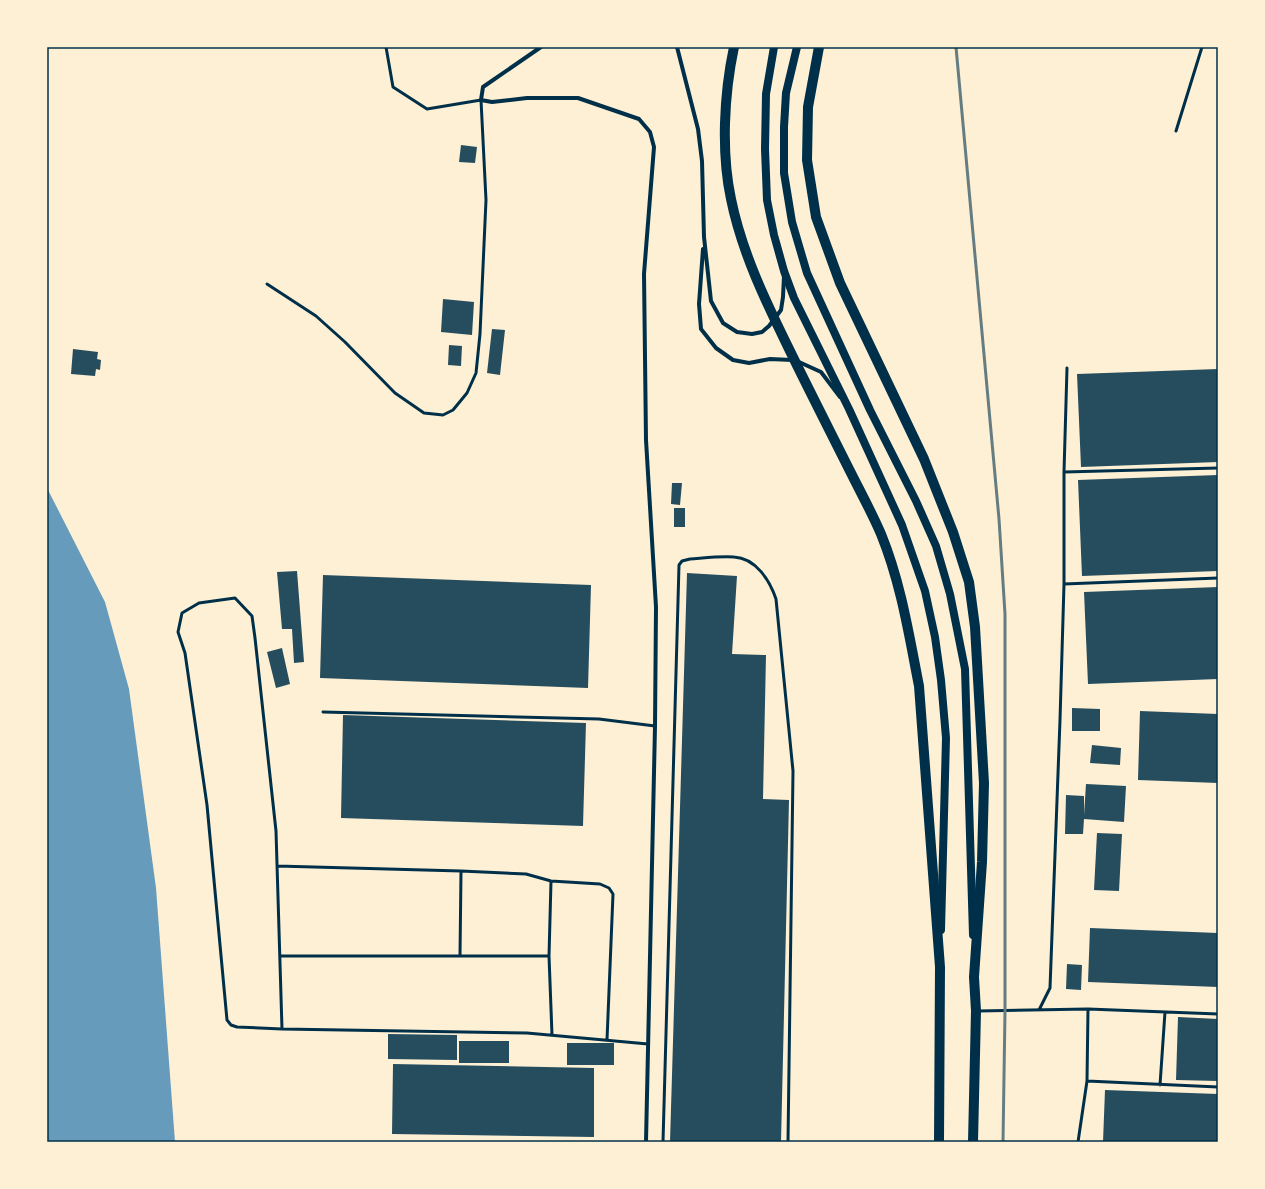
<svg xmlns="http://www.w3.org/2000/svg" width="1265" height="1189" font-family="Lato,sans-serif">
<rect width="100%" height="100%" fill="#fdf0d5"/>
<path fill="#669bbc" d="M47,488L105,602L129,689L156,888L175,1142H47Z"/>
<path fill="#264d5e" d="M461,145L477,147L475,163L459,162Z
M443,299L474,302L472,335L441,332Z
M492,329L505,330L500,375L487,373Z
M449,345L462,346L461,366L448,365Z
M73,349L98,352L97,359L101,360L100,370L96,369L95,376L71,374Z
M1218,369V462L1081,467L1077,374Z
M1218,475V571L1082,576L1078,480Z
M672,483H682L680,505L671,504Z
M674,508H685V527H674Z
M297,571L304,662L294,663L292,629H282L277,572Z
M687,573L737,576L732,654L766,655L763,799L789,800L781,1142H670Z
M323,575L591,585L588,688L320,678Z
M1218,587V679L1088,684L1084,592Z
M282,648L290,684L276,688L267,652Z
M1072,708L1100,709V731H1072Z
M1140,711L1218,714V783L1138,780Z
M343,715L586,723L583,826L341,818Z
M1092,745L1121,748L1120,765L1090,763Z
M1086,784L1126,786L1124,822L1084,819L1083,834H1065L1066,795L1084,796V815Z
M1097,833L1122,834L1119,891L1094,890Z
M1090,928L1218,933V987L1088,982Z
M1067,964L1082,965L1081,990L1066,989Z
M1178,1017L1218,1019V1081L1176,1080Z
M388,1034L457,1035V1060L388,1059Z
M459,1041H509V1063H459Z
M567,1043H614V1065H567Z
M393,1064L594,1068V1137L392,1134Z
M1105,1090L1218,1094V1142H1103Z"/>
<g fill="none" stroke-linecap="round" stroke-linejoin="round">
<path stroke="#003049" stroke-width="3" d="M1176,131L1202,47
M267,284L316,316L345,342L395,393L424,413L443,415L453,410L467,393L476,373L480,334L486,200L481,100L427,109L393,87L386,47
M1064,472L1218,468
M1064,584L1218,578
M323,712L599,719L655,726
M277,866L461,871L460,956
M461,871L526,874L551,881L600,884L609,888L613,894L607,1040
M280,956H549L552,1035
M549,956L551,881
M1039,1010L1050,988L1060,720L1064,584V472L1067,368
M978,1011L1088,1009L1218,1014
M282,1029L237,1027L231,1025L227,1020L207,805L185,653L178,632L182,613L199,603L235,598L252,616L255,638L276,831L282,1029L527,1033L648,1044
M1087,1081L1218,1087
M1160,1085L1165,1012
M663,1142L679,565L682,561L690,559C704,558 720,556 734,557C756,558 770,581 776,599L793,771L788,1142
M1078,1142L1087,1081L1088,1009"/>
<path stroke="#003049" stroke-width="4" d="M541,47L483,87L481,100L492,102L527,98H578L639,119L650,132L654,147L644,274L646,440L656,607L655,726L646,1142
M677,47L698,129L702,161L704,237L711,301L723,323L737,332L752,334L762,332L769,326L781,310L783,297L784,276
M703,249L699,304L701,329L716,348L733,360L749,363L770,359L792,360
M799,362L821,372L840,397"/>
<path stroke="#003049" stroke-width="8" d="M774,47L766,94L765,149L767,200L774,235L784,271L794,298L849,409L902,525L925,591L935,637L941,680L946,738L941,930
M797,47L786,93L784,127V173L792,222L807,273L870,410L916,501L936,546L950,594L965,669L973,935"/>
<path stroke="#003049" stroke-width="10" d="M734,47C724,94 721,152 731,199C742,253 766,302 790,351C810,392 831,433 851,473C861,493 872,513 881,534C901,583 909,635 919,686L940,967L939,1142
M819,47L808,107L807,160L816,217L840,283L924,459L953,532L969,582L975,627L984,783L982,862L974,977L976,1011L973,1142"/>
<path stroke="#657d81" stroke-width="3" d="M956,47L999,519L1005,614V1011L1003,1142"/>
</g>
<rect width="1265" height="1189" fill="none" stroke="#fdf0d5" stroke-width="96"/>
<rect x="48" y="48" width="1169" height="1093" fill="none" stroke="#003049" stroke-width="1.5"/>
</svg>
